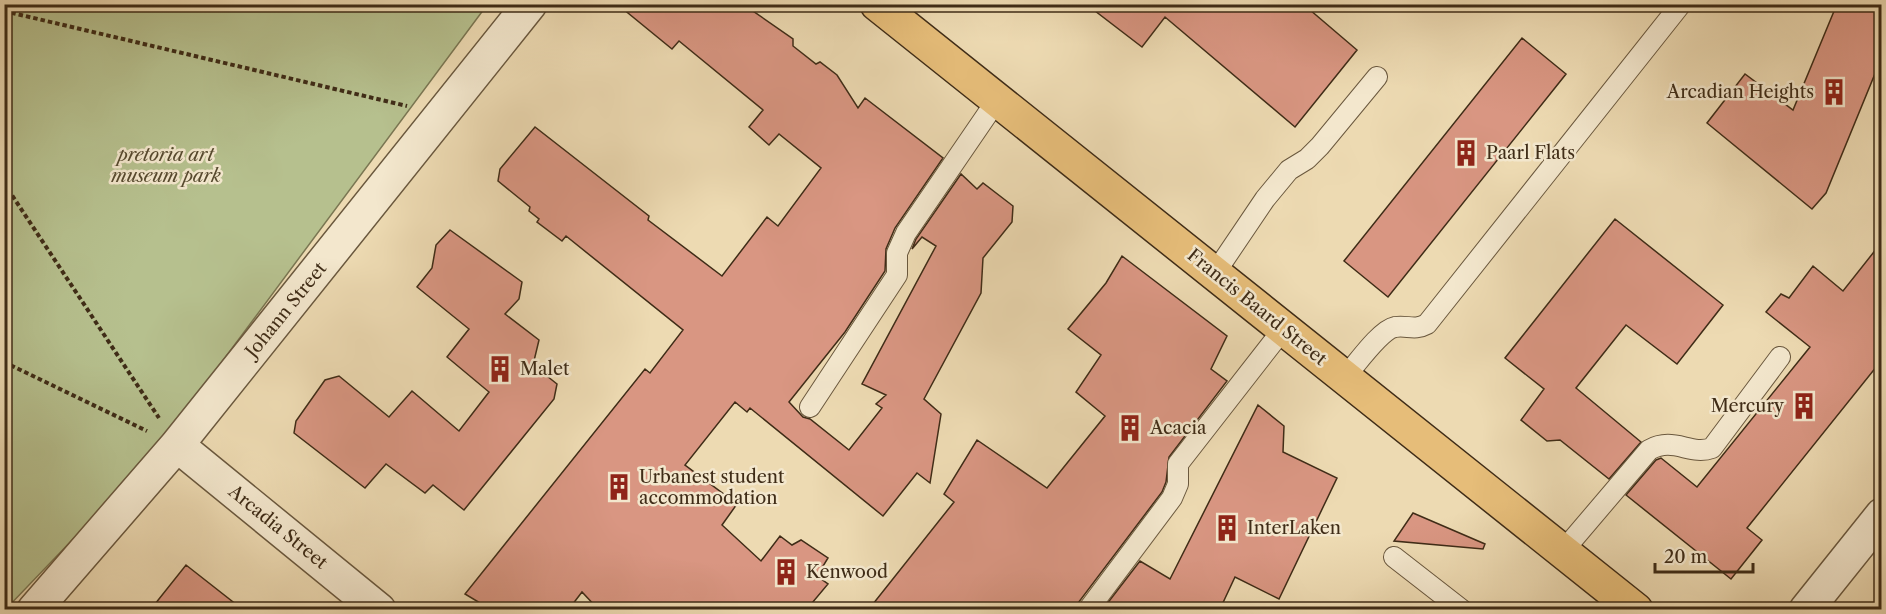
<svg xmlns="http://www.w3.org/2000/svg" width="1886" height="614" font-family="'Libre Caslon Text',serif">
<rect width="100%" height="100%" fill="#eddab2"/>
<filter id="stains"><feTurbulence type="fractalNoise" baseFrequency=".00333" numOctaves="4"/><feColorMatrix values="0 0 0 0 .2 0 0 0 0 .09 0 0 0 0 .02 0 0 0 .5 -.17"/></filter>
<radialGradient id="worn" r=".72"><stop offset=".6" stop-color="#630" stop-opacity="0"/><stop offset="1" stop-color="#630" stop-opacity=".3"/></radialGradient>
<path fill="#b6c08e" stroke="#7a7652" stroke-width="1.5" d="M4,5H487L149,460L5,610Z"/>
<path fill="#d99682" stroke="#3f2c17" stroke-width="1.5" d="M617,4H753V11L793,39V46L816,64L820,62L837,75L858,108L865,98L943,158L895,228L886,249L885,271L845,332L789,402L803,417L810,419L849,450L882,408L876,404L886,395L862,384L936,246L922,237L912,249L916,239L961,174L977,189L983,183L1013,206L1012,222L983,258L981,293L924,399L941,414L930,483L917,473L883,516L750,408L747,412L735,402L685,465L737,504L722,525L761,561L780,536L792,545L801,540L828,558L817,576L828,584L807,609H598L582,592L569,609H490L465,594L645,369L650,373L683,330L566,236L562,241L537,222L539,219L529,211L530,207L498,181L500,169L535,127L649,216L648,220L722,276L767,217L778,226L821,168L779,134L769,145L749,127L763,110L679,41L672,49Z
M1086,4H1303L1357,50L1295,127L1165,17L1142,47Z
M1837,4H1881V59L1826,193L1812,209L1707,123L1745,74L1793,110Z
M1522,38L1566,74L1388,297L1344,261Z
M1615,219L1723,305L1677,364L1626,325L1576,388L1641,442L1609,479L1560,440L1547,441L1521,420L1544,389L1505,358Z
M450,230L522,282L519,299L505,314L539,340L533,365L557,384L554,399L464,510L433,485L425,493L386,464L365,488L294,433L296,421L325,380L339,376L389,417L412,391L459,431L489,392L447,357L469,329L417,287L432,268L436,245Z
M1881,243V361L1747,528L1762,540L1731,579L1626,495L1656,460L1661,458L1697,487L1810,347L1766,312L1781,294L1789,298L1813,266L1843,291Z
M1122,256L1227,336L1211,369L1227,381L1169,457L1166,482L1162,492L1078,603L1076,609H869L954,502L944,494L977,440L1047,488L1105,416L1076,392L1101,355L1068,329L1106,283Z
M1258,405L1284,426L1283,452L1337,478L1279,599L1235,577L1220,609H1103L1140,561L1170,579Z
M1413,513L1485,544L1483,549L1394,541Z
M186,565L242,609H151Z"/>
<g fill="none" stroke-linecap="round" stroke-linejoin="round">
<defs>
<path id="service" d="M1215,273L1265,199L1289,170L1307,159L1320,146L1377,77
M1345,377C1356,365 1380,330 1395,327C1408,325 1414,331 1427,324L1681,4
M810,407L897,275V253L906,233L997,100
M1563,551L1649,450C1674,436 1690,456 1712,448L1780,357
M1394,557L1462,610
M1088,610L1172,498L1178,484V464L1284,328"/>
<path id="minor" d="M177,445L379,610
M34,610L177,445L530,4
M1806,610L1882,515"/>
<path id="primary" d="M877,4L1636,610"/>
</defs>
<use href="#service" stroke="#6a583e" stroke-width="22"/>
<use href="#minor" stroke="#6a583e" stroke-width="36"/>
<use href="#primary" stroke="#3f2c17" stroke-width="36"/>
<path stroke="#3f2c17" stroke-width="4" stroke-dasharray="4.5 3" stroke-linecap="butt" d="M4,11L407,106
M4,183L159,418
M4,362L147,431"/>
<use href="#service" stroke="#f3e7cd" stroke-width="20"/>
<use href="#minor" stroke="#f3e7cd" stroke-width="33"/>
<use href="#primary" stroke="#e6bd79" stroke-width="33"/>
</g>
<defs>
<symbol id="building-bare" viewBox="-9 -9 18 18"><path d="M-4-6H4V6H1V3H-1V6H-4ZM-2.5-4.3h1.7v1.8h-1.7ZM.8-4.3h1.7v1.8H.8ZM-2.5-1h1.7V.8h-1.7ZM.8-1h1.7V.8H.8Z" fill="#8f2418" stroke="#f3e7cd" stroke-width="2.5" paint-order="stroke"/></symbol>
</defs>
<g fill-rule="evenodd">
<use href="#building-bare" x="1815" y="73" width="38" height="38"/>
<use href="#building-bare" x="1447" y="134" width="38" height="38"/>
<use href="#building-bare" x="481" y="350" width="38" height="38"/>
<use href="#building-bare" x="1785" y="387" width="38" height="38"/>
<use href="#building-bare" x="1111" y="409" width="38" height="38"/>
<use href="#building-bare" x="600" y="468" width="38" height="38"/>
<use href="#building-bare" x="1208" y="509" width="38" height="38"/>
<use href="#building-bare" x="767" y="553" width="38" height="38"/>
</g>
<g text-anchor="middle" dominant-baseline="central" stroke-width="5" stroke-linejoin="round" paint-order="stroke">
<g font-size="18" fill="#3f2c17" stroke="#f3e7cd" text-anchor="start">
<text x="1814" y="92" text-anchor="end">Arcadian Heights</text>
<text x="1486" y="153">Paarl Flats</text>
<text x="520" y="369">Malet</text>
<text x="1784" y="406" text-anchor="end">Mercury</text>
<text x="1150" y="428">Acacia</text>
<text x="639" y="477">Urbanest student<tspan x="639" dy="21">accommodation</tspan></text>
<text x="1247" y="528">InterLaken</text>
<text x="806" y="572">Kenwood</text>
</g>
<g font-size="18" font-style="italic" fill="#574a2f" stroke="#f3e7cd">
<text x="166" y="155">pretoria art<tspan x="166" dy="21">museum park</tspan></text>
</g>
<g font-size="18" fill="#3f2c17" stroke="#f3e7cd">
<text transform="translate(1257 307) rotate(39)">Francis Baard Street</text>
<text transform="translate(286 310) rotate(-51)">Johann Street</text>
<text transform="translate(278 527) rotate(39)">Arcadia Street</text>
</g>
</g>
<rect width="1886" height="614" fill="none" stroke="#eddab2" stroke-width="24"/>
<rect x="6" y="6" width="1874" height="602" fill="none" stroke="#3f2c17" stroke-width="3"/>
<rect x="12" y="12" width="1862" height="590" fill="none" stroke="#3f2c17" stroke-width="1.5"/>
<path d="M1655 563v9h98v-9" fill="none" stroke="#3f2c17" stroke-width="3"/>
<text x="1664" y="563" font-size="18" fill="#3f2c17" stroke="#f3e7cd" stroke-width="4.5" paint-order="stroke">20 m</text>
<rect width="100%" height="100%" filter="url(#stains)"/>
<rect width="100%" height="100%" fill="url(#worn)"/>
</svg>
